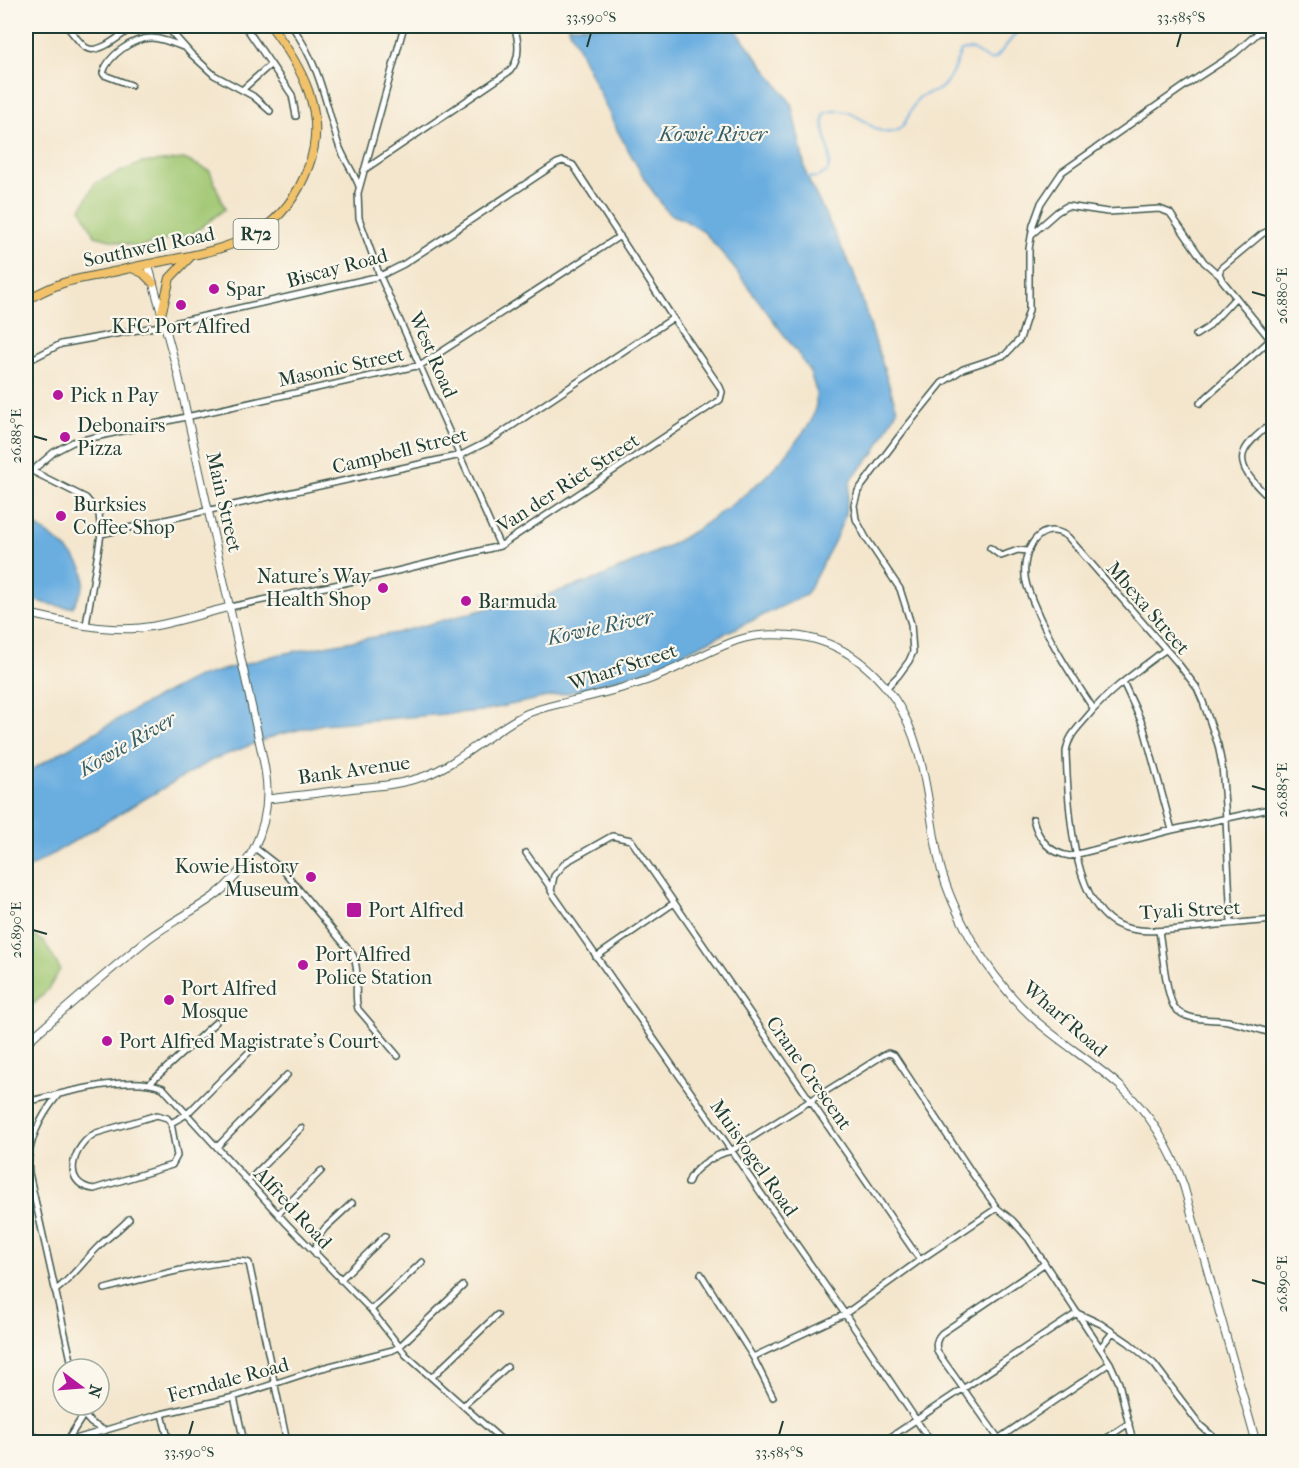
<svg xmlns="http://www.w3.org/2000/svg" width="1299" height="1468" font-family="'IM FELL French Canon',serif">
<rect width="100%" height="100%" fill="#fbf7ec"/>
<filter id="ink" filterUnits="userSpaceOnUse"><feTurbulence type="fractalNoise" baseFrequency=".0167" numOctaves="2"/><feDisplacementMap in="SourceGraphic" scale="12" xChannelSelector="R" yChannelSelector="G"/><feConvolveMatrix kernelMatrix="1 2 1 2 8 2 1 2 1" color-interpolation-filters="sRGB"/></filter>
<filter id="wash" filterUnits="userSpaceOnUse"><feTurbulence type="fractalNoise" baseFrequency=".008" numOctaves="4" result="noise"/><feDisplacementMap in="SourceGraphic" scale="24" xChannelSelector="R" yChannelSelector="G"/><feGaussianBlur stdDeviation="1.35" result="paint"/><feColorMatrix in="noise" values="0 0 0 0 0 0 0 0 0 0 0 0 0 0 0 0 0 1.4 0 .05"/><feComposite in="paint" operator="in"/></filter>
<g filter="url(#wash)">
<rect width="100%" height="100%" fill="#f4e6cd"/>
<path fill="#a1c873" stroke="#608254" stroke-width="1.5" d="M184,159L210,171L225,209L192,234L138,247L95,236L81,209L95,183L141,163Z
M34,936L45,943L60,969C51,987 42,999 26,1009V937Z"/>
<path fill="#6aaee0" stroke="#44768a" stroke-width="1.5" d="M568,26H733L791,103L807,177L853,271L897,410L875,452L851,479L844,518L834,542L806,595L645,671L576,691L482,711L323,724L277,735L212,760L134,805L26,870V773L137,708L195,678L276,655L396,633L497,606L546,595L597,579L667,547L696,530L737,501L765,477L785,456L811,422L816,405V391L810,372L797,352L728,260L704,232L686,221L668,213L647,183L617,130Z
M26,520C42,530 82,555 84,575C86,585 78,598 73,607C58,608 41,601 26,599Z"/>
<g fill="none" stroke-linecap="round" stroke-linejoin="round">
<path stroke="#6aaee0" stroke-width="2" d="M805,178L818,177L828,171C834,147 820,134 824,114C856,100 871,137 892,132C909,129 909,105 920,97C927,93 935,93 941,88C951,79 956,63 961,51L971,49L990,60L996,58L1013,37L1024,26"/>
</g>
</g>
<g filter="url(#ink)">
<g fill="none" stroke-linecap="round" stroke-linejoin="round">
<defs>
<path id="minor" d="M66,26C72,32 78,41 85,47C98,57 123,33 134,26
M166,26L191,54L214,75L253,96L270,111
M292,26C320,67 324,97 338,143C343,158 353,171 359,186
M404,26L358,193L359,218L380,276L500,546
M247,29L292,95L296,116
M1258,32L1265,33L1274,30
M131,85L104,75L103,73C108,56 132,38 151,38C161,38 173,43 183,47
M242,90L271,64
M364,170L510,71C521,58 519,41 514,26
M1274,228L1262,234L1221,268L1219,273L1222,280L1274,344
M1032,234L1057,212L1067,206L1108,212L1160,209L1170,213L1204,262L1220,276
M1196,335L1207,328L1236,297
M26,362L61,344L165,325L380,276L404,264L557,163L563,161L573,165L673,318L720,387L722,392L720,400L500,546L368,578L230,607
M1200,403L1270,340
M1274,421C1264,430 1249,440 1244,452C1236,470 1263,491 1274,503
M26,468L86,498L99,514L101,534L86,625
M32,471L54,452L73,442L421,365L620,236
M101,534L461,455L491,440L673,318
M990,548L1001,556L1018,550L1027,551
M1165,650C1137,671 1109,690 1087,717C1078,728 1068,736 1066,752C1068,798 1070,915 1127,928C1151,934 1176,929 1200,927C1225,924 1249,922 1274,920
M1123,682L1143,725L1172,830
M886,688L898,676L909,661L913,652L911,624L900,589L866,538L856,519L854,505L858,491L904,430L942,383L963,369L1005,355L1020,339L1029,310V249L1033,225L1041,203L1062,172L1186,85L1234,54L1266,26
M1093,708C1067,669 1042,630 1027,586C1018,560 1036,515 1068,537L1177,662L1197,688L1203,702L1218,745L1222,765L1226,819L1231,923
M1033,819C1038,839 1049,853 1070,856L1172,830L1274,808
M255,848L283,870L353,955C361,972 353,991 358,1009L398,1056
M526,853L550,887
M1159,931C1162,947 1166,998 1175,1008C1188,1023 1212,1018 1228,1021C1244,1025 1259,1029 1274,1034
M596,957L674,903
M150,1083L216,1022
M58,1095C40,1117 26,1145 29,1173L73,1369
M26,1102C61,1094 130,1073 163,1088L287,1224L371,1310L406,1355L504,1442
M157,1115L167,1118L171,1123L177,1156L172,1165L94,1189C59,1184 74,1144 96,1133Z
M171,1123L187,1114L255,1046
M217,1147L287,1075
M248,1181L301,1128
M688,1183C692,1168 716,1154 731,1151C781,1118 832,1088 882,1056L888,1053L894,1055L972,1173L997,1208L1012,1220L1028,1238L1110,1363L1119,1383L1133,1442
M278,1214L321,1171
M316,1255L317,1239L325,1228L352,1203
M920,1260L631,840L612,836L566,862L554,876L551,891L845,1314L931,1442
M701,1274L753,1357L773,1397
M340,1280L385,1236
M105,1289C127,1283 234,1254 249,1263L287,1442
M55,1291C72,1278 83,1262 98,1247C108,1237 119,1230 129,1219
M371,1310L422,1262
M1077,1313L1101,1324L1129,1343L1154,1364L1200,1425L1219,1442
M1100,1348L1113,1332
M753,1357L845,1314L920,1260L997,1208
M432,1377L497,1315
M234,1397L244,1442
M464,1405L507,1367
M82,1413L91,1423L105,1431
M162,1414L169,1442
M26,1430L42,1442
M26,1437V1442
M998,1439L1110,1363
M67,1441L81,1419L80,1405
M65,1442L157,1415L234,1397L322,1368L393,1350L399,1347L463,1286
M883,1442L1077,1313
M1001,1442L938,1353C935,1346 936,1339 942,1333L1044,1264
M1101,1442L1129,1423"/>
<path id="tertiary" d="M26,613C62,621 102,632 140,628C170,625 200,614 230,607
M267,799C297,796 326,792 356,788C379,786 403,784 425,776C457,764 491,732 522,716C537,708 555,705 571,701C596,695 621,689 645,681C678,670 706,651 738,640C752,635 768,634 783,635C831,636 867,660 894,698C928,747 927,813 941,869C948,894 959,917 971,939C988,969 1009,996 1034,1019C1061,1043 1093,1062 1120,1086C1150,1113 1171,1148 1184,1187L1256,1442
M26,1043C66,1008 106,973 148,939C169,923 192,912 213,897C247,872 268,832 267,790C267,776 264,763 261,749L178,374L148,264"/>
<path id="primary" d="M132,268L143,273L153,283
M26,300C38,294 50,287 63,283C76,279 90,277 104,274C127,269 151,263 175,259C240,246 285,232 309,165C328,113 301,66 271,26
M162,311L170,278L191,256"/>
</defs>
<use href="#minor" stroke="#3f564b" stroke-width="8"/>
<use href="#tertiary" stroke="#3f564b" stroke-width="9"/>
<use href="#primary" stroke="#3f564b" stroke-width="10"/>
<use href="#minor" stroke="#fff" stroke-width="5"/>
<use href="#tertiary" stroke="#fff" stroke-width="7"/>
<use href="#primary" stroke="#f2c26a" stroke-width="8"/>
</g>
</g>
<path fill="none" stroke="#1f3d34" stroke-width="2" d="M587,47L591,33M1177,47L1181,33M1252,292L1266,296M33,436L47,440M1252,786L1266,790M33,930L47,934M1252,1280L1266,1284M189,1435L193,1421M779,1435L783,1421"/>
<g fill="#b5179e" stroke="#fbf7ec" stroke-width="2">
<circle cx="214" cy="289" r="6"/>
<circle cx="181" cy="305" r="6"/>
<circle cx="58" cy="395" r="6"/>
<circle cx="65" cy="437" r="6"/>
<circle cx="61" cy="516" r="6"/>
<circle cx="383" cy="588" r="6"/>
<circle cx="466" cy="601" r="6"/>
<circle cx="311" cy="877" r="6"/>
<rect x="346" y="902" width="16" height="16" rx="3"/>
<circle cx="303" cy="965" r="6"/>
<circle cx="169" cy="1000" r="6"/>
<circle cx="107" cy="1041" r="6"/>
</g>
<g text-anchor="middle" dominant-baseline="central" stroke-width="4.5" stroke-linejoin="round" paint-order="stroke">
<rect fill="#fbf7ec" stroke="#61756b" stroke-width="1.5" x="233.5" y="219" width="45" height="30" rx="4.5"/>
<g font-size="18" font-weight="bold" fill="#1f3d34">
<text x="256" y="234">R72</text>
</g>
<g font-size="20" fill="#1f3d34" stroke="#fbf7ec">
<text transform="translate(149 247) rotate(-12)">Southwell Road</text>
<text transform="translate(337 268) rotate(-15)">Biscay Road</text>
<text transform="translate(433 355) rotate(66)">West Road</text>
<text transform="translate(341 367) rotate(-12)">Masonic Street</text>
<text transform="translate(400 451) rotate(-14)">Campbell Street</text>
<text transform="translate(568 483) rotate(-33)">Van der Riet Street</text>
<text transform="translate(224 502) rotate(77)">Main Street</text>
<text transform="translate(1148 608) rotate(49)">Mbexa Street</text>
<text transform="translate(623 667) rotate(-18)">Wharf Street</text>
<text transform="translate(354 770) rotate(-8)">Bank Avenue</text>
<text transform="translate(1190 910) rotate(-3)">Tyali Street</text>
<text transform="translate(1065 1019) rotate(41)">Wharf Road</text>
<text transform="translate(809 1073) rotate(55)">Crane Crescent</text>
<text transform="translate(754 1158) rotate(55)">Muisvogel Road</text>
<text transform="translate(293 1208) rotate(47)">Alfred Road</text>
<text transform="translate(228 1380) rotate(-15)">Ferndale Road</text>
</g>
<g font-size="20" fill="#1f3d34" stroke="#fbf7ec" text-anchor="start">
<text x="226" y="289">Spar</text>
<text x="181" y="326" text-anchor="middle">KFC Port Alfred</text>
<text x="70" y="395">Pick n Pay</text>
<text x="77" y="425">Debonairs<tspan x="77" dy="23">Pizza</tspan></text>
<text x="73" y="504">Burksies<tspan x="73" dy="23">Coffee Shop</tspan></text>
<text x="371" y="576" text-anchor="end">Nature's Way<tspan x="371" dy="23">Health Shop</tspan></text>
<text x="478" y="601">Barmuda</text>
<text x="299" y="866" text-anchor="end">Kowie History<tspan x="299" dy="23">Museum</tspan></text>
<text x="368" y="910">Port Alfred</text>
<text x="315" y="954">Port Alfred<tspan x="315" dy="23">Police Station</tspan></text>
<text x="181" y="988">Port Alfred<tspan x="181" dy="23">Mosque</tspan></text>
<text x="119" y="1041">Port Alfred Magistrate's Court</text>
</g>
<g font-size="21" font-style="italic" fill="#365f68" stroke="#fbf7ec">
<text x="713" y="134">Kowie River</text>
<text transform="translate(600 627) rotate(-12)">Kowie River</text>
<text transform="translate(127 744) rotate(-30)">Kowie River</text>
</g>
</g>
<rect width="1299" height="1468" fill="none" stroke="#fbf7ec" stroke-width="66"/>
<g transform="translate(81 1387) rotate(106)"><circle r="28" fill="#fbf7ec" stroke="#a3ada2" stroke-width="1.5"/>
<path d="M0-4.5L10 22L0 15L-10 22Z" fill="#b5179e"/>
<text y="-9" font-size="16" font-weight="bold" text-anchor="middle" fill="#1f3d34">N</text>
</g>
<rect x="33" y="33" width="1233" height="1402" fill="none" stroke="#1f3d34" stroke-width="2"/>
<g font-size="15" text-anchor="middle" fill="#1f3d34">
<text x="591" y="22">33.590°S</text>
<text x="1181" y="22">33.585°S</text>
<text transform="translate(1282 296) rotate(-90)" y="5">26.880°E</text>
<text transform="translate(16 436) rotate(-90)" y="5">26.885°E</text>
<text transform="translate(1282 790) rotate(-90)" y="5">26.885°E</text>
<text transform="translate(16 930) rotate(-90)" y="5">26.890°E</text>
<text transform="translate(1282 1284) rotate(-90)" y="5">26.890°E</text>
<text x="189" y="1457">33.590°S</text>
<text x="779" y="1457">33.585°S</text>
</g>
</svg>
